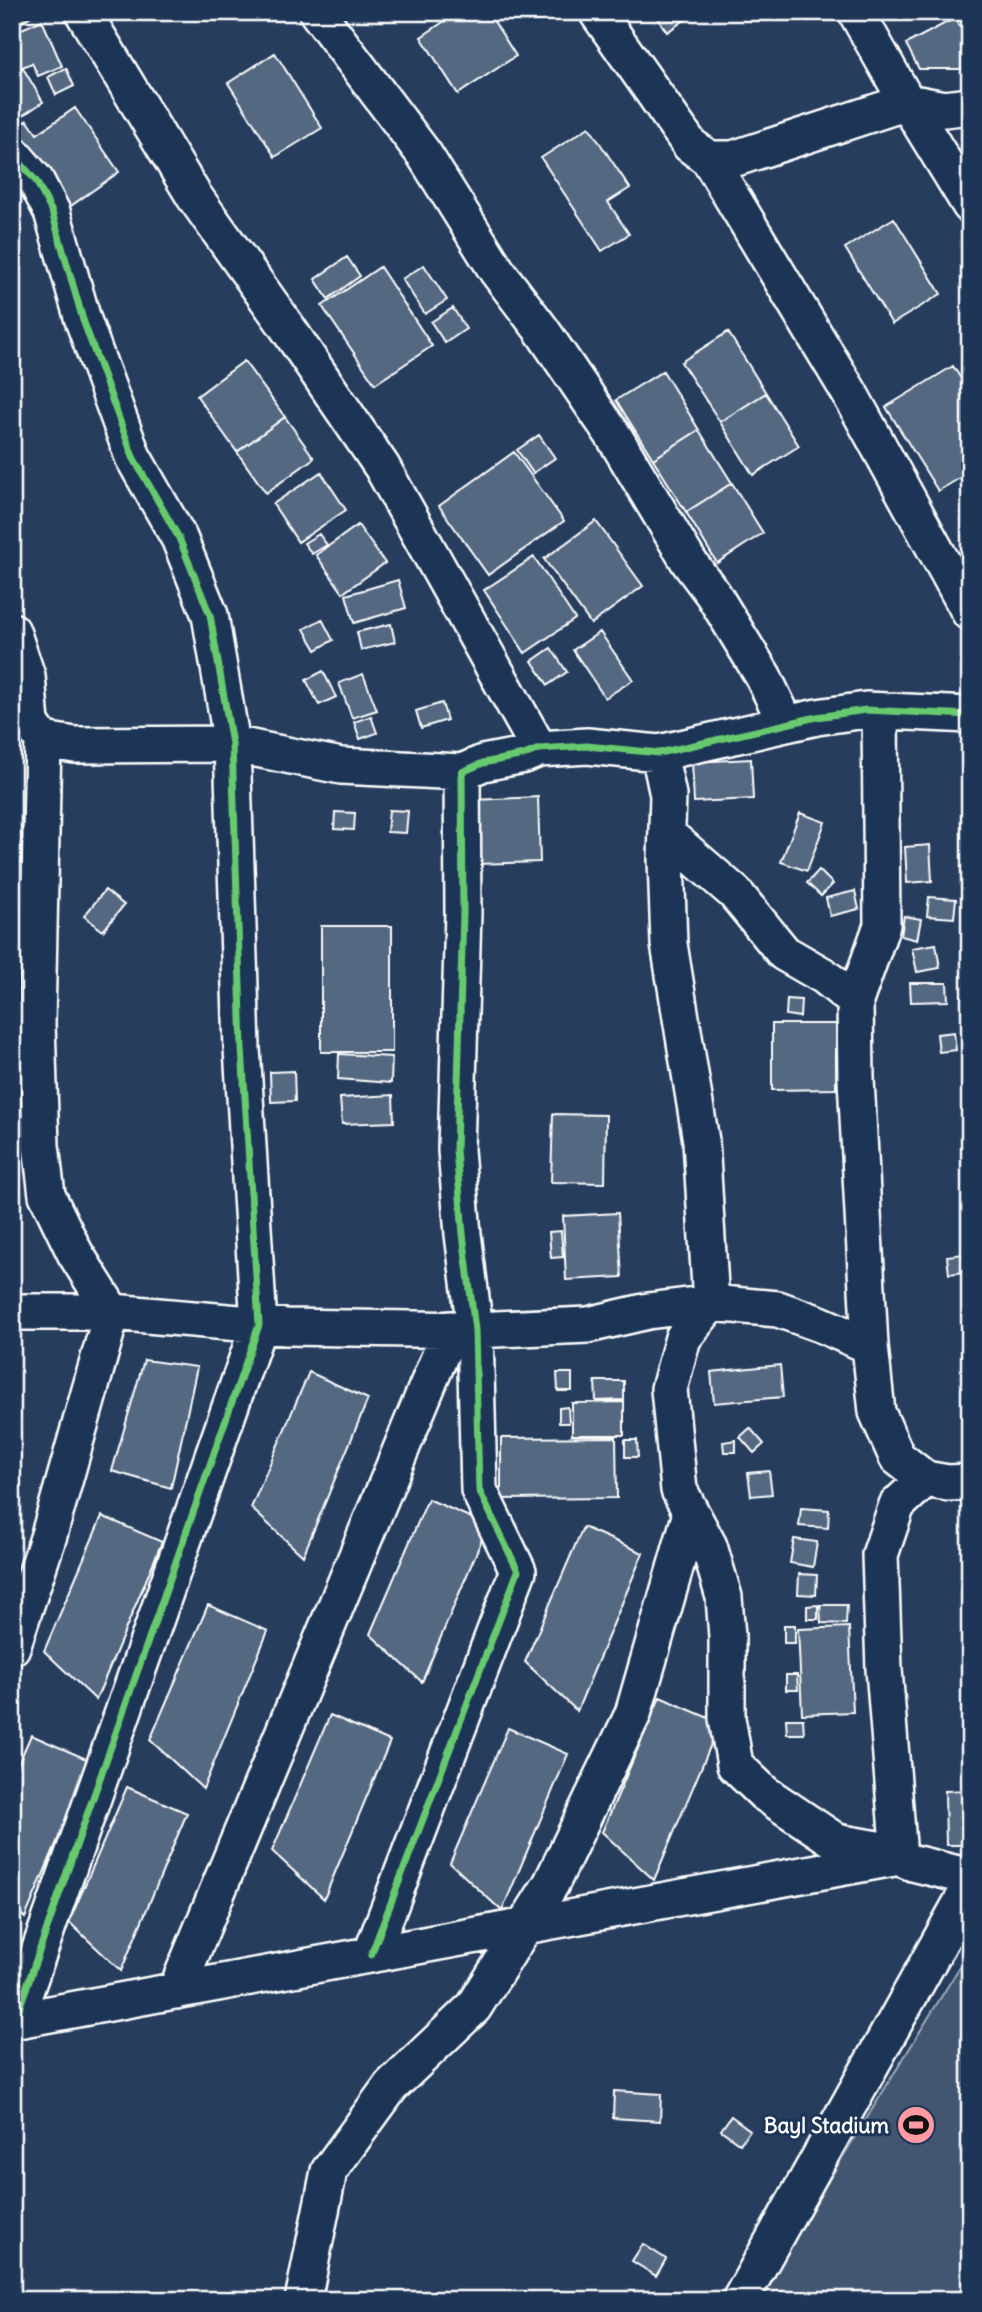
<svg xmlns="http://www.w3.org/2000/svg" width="982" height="2312" font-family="Delius,sans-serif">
<rect width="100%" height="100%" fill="#263d5e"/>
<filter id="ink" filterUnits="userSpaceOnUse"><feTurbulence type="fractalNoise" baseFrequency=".0143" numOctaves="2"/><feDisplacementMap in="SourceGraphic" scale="14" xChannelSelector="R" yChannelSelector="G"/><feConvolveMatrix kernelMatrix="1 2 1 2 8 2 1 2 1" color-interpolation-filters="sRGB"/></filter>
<g filter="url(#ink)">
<path fill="#425672" stroke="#a0aab8" stroke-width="2" d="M970,1950V2300H755Z"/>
<path fill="#556781" stroke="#fff" stroke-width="2" d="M12,12H35V13L19,24Z
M458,12H488L516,56L458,94L421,37Z
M653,12H696L667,32Z
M955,18L970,44V69H919L906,44Z
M42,20L62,66L38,76L32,63L20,68L12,52V42L20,39L17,31Z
M275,53L322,128L275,157L228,83Z
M23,68L43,102L22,116L12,101V75Z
M66,68L74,86L56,95L48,77Z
M75,108L119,172L65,210L12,135V130L27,120L37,134Z
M589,127L630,188L608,202L629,234L602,251L541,158Z
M894,218L941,294L892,324L845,248Z
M347,257L360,276L328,299L315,279Z
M424,265L447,300L425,314L402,279Z
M380,267L432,346L375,384L322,306Z
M453,308L466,329L445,343L431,322Z
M728,332L766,393L720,422L681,362Z
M244,361L285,417L237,452L197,396Z
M953,366L970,393V472L938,491L886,407Z
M663,371L699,430L653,459L616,400Z
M766,393L799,446L753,475L720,422Z
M285,417L314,458L266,493L237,452Z
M699,430L732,483L686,512L653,459Z
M539,435L555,458L533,473L517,450Z
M514,452L564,521L488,575L439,506Z
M321,472L346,510L298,542L273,504Z
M732,483L763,533L717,563L686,512Z
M596,521L643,586L591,624L544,559Z
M358,525L385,563L343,593L316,555Z
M319,534L327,545L312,554L304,543Z
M534,557L575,619L525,653L484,590Z
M398,580L406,608L354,623L346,595Z
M322,619L333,640L316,650L304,629Z
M391,624L395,642L361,650L357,632Z
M600,632L633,680L605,698L573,650Z
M551,648L567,672L548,685L532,661Z
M323,671L336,697L319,705L306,680Z
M363,674L377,710L352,718L339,683Z
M442,703L447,720L421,728L416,711Z
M371,716L377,733L360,739L354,722Z
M751,759L753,799L694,802L692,762Z
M538,797L540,862L476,864L473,800Z
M389,810L408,811L406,833L387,832Z
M335,812L355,813L354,830L334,829Z
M800,813L825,822L807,871L781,862Z
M930,845L932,881L907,883L905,847Z
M819,870L833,884L821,896L807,883Z
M105,890L124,905L103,931L84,916Z
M855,891L859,909L830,916L826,898Z
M929,897L956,899L954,918L927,916Z
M904,916L921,919L917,940L901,936Z
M321,926H392V1052H321Z
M936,944L940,968L917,972L912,948Z
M910,983H947L948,1001L911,1002Z
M787,999L801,1000L800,1017L786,1015Z
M772,1024H836V1089L772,1090Z
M954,1032L956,1050L939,1052L937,1034Z
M339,1054L392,1057L391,1083L338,1079Z
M294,1071L295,1101L271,1102L270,1072Z
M393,1095L394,1122L342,1124L340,1098Z
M553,1114L606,1115L605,1183L551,1182Z
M618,1213L622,1277L566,1280L563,1216Z
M561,1231L563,1257L551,1258L549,1232Z
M963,1254L965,1272L949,1274L947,1256Z
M144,1360L197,1367L171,1488L112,1471Z
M780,1365L783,1397L714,1403L711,1372Z
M309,1372L368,1399L303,1556L251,1508Z
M557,1373H572V1391H558Z
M595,1381H624V1400L596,1401Z
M624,1402V1435H572V1403Z
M568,1407L569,1423H559V1408Z
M750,1428L764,1444L754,1453L740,1437Z
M616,1437L617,1498L501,1499V1438Z
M625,1440H637L638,1457H625Z
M736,1440V1452H724L723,1442Z
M769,1471L772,1494L751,1496L748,1473Z
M428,1499L488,1525L422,1682L370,1634Z
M801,1508L829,1510L828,1528L799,1526Z
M102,1516L162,1542L96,1700L44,1651Z
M583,1527L643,1553L577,1711L525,1662Z
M794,1539L817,1542L813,1567L790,1563Z
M799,1574L817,1575L816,1595L798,1594Z
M208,1605L268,1631L203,1789L150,1740Z
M818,1605V1619H807V1606Z
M820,1605H847L846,1624L821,1623Z
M784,1625H795V1643H784Z
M849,1627L853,1712L802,1714L798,1629Z
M786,1675H797L798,1690H786Z
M660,1697L720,1723L654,1880L602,1832Z
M330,1715L390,1741L324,1899L272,1851Z
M786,1719H803L804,1734H787Z
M508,1728L568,1754L502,1911L450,1863Z
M31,1735L91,1761L25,1918L12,1906V1778Z
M127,1787L187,1813L121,1971L69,1922Z
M970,1790V1845H946L945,1791Z
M614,2091L661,2094L660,2121L613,2118Z
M731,2116L750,2130L740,2144L721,2130Z
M643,2244L666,2259L656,2276L632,2261Z"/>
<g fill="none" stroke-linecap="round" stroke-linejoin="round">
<defs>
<path id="minor" d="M83,12L194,196L283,321L382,467L539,749
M317,12L424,154L497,271L541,329L615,438L689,562L713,594L763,676L786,724
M597,12L690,145L709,159L849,392L970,613
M856,12L907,102L944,109L970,106
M12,153L36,181L52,212L83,320L133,457L179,538L210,615L232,744L242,1048L259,1325L15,2020
M709,159H733L907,102L970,205
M12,631L27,676L31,723L43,740L37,1023L41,1146L47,1195L75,1253L112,1312L49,1535L12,1647
M43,740L75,745L232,744L341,766L462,772
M659,753L668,795L666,859L669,944L701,1141L711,1303L683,1338L669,1389L679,1490L709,1546L724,1597L727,1637V1718L735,1765L764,1793L837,1842L877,1849L913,1863L970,1877
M668,835L735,893L784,953L824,976L855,1001
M12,1312H112L286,1327L475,1330L588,1325L648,1311L711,1303L778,1309L820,1324L870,1346L877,1412L897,1457L925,1479L948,1483L970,1482
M870,1346L856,1079L855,1001L882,925L880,713
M371,1955L518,1571L479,1490L475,1330L463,1234L456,1150L463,913L462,772L483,763L524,755L539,749L587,746L659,753L817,717L866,710L970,715
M176,1991L451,1329
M12,2021L899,1857L884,1669L880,1555L897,1505L925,1479
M303,2300L329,2171L391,2086L474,2007L551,1884L633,1714L691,1513
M740,2300L970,1887"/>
</defs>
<use href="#minor" stroke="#fff" stroke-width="40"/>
<use href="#minor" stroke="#1d3557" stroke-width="35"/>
<defs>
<path id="cycleway" d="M12,153L36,181L52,212L83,320L133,457L179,538L210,615L232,744L242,1048L259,1325L15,2020
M371,1955L518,1571L479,1490L475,1330L463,1234L456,1150L463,913L462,772L483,763L524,755L539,749L587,746L659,753L817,717L866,710L970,715"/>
</defs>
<use href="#cycleway" stroke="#1d3557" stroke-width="11"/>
<use href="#cycleway" stroke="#67ca6e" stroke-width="7"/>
</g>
</g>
<defs>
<symbol id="stadium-disc" viewBox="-11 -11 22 22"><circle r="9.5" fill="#ff9aa2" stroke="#1d3557"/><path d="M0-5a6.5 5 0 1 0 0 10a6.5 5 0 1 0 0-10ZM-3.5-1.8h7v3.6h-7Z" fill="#111"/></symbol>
</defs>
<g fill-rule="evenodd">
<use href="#stadium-disc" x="894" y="2103" width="44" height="44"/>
</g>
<g text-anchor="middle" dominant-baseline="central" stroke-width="6" stroke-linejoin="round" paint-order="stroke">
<g font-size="21" font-weight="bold" fill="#fff" stroke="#1d3557" text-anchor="end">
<text x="889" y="2125">Bayl Stadium</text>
</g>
</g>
<rect width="982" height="2312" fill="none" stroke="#1d3557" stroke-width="42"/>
<rect x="21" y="21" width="940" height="2270" fill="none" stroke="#fff" stroke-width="2.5" filter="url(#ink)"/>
</svg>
